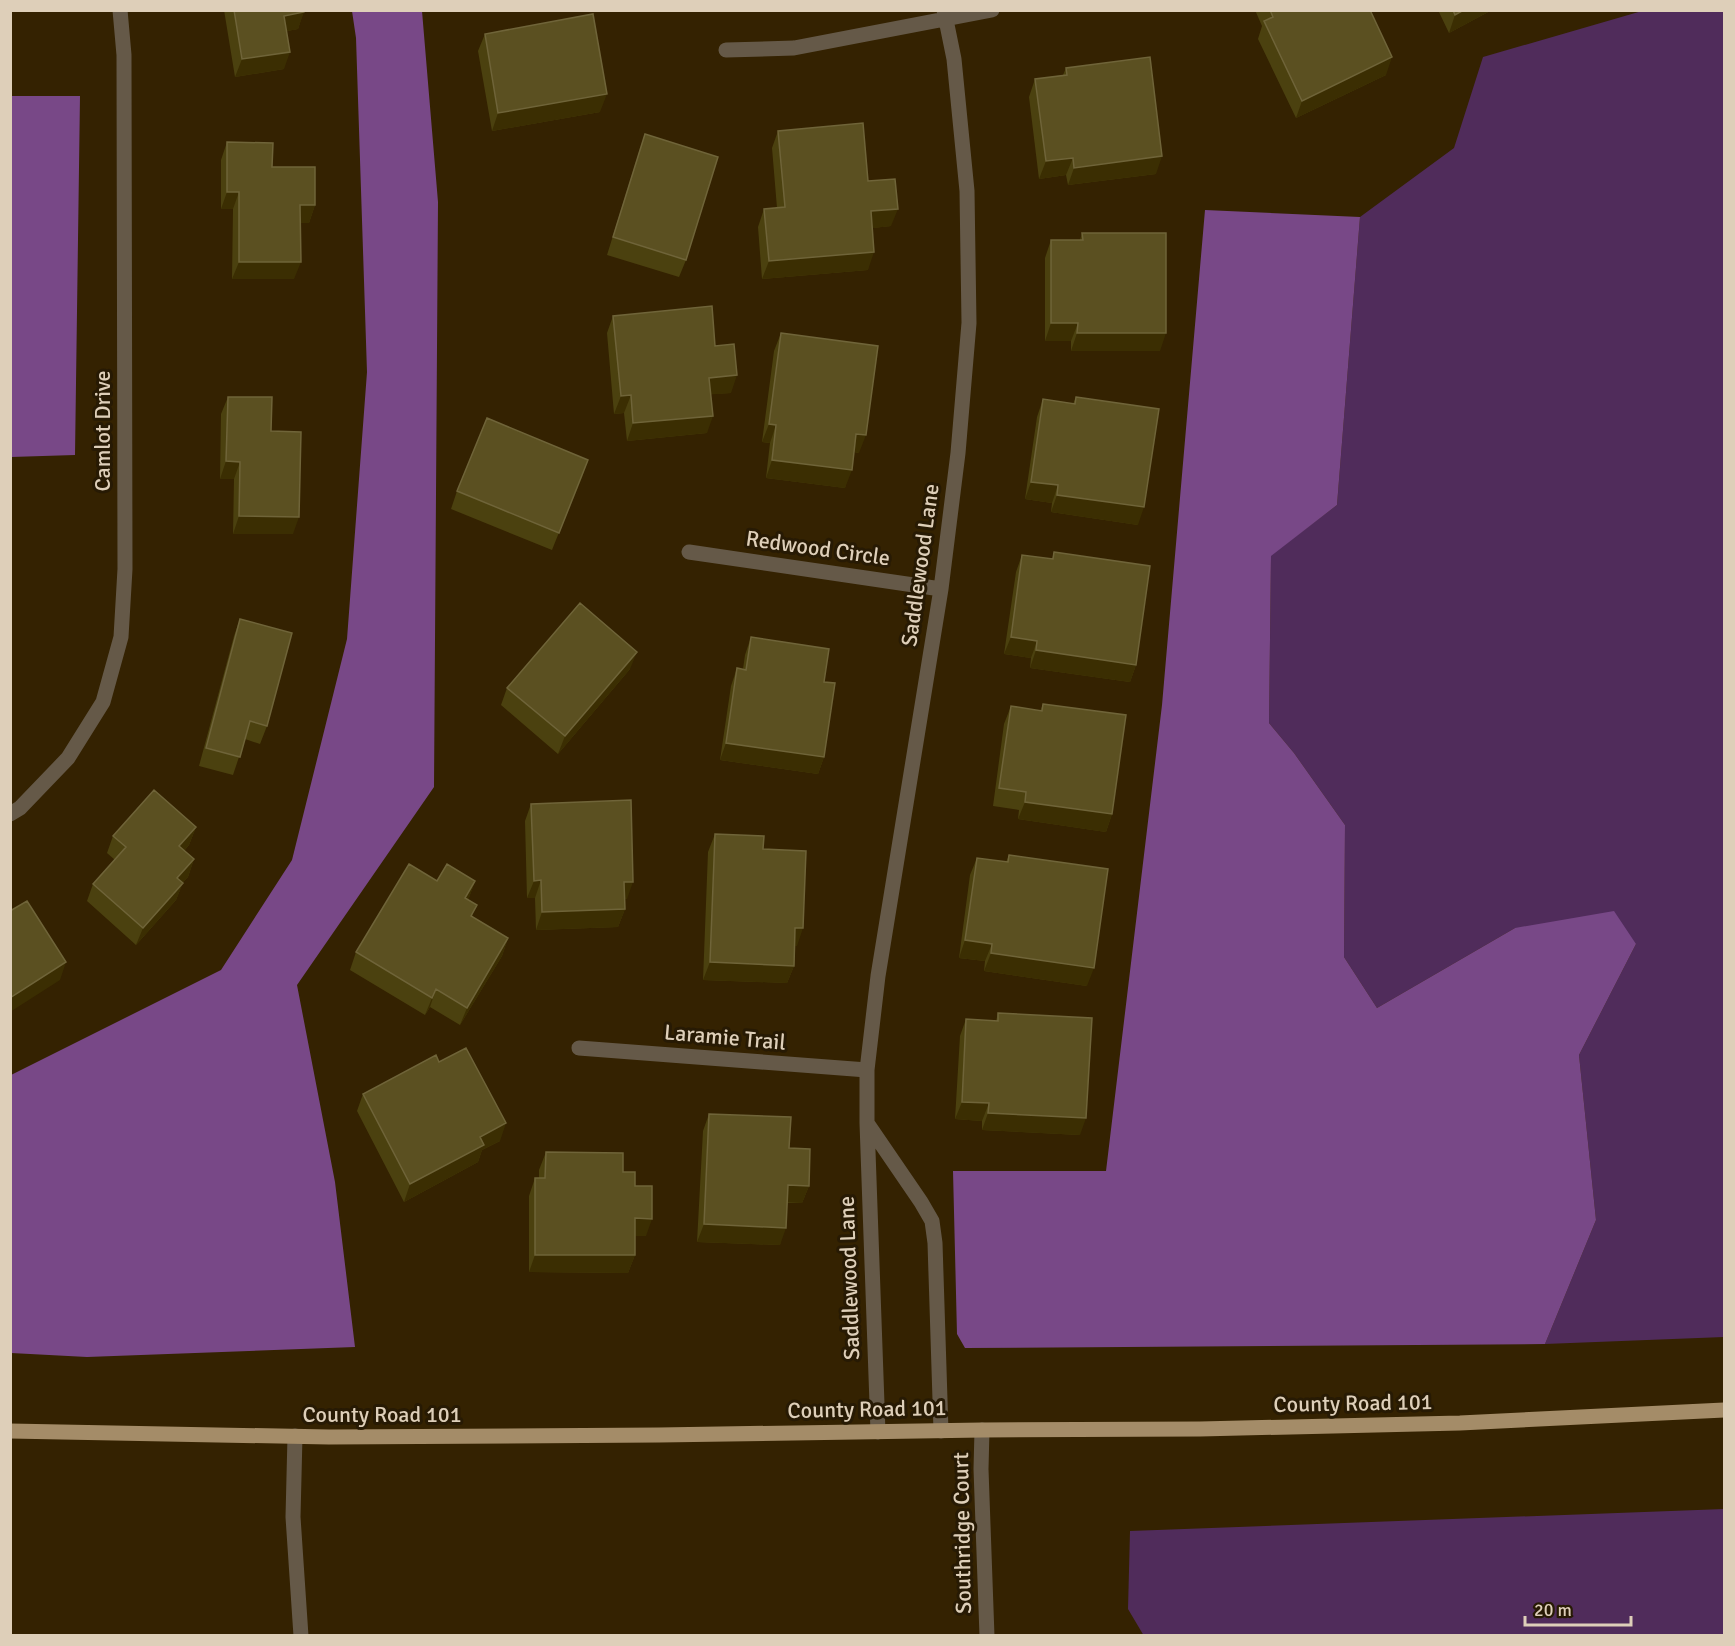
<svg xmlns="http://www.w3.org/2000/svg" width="1735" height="1646" font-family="Signika,sans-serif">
<rect width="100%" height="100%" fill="#342201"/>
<path fill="#502c5b" d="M1642,11H1724V1337L1545,1344L1596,1220L1579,1055L1636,944L1515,928L1377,1008L1344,957L1345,825L1294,753L1269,723L1271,555L1337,505L1360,217L1454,148L1483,57Z
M1724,1509V1635L1144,1636L1128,1609L1130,1531Z"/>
<path fill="#784887" d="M352,11H422L438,202L434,787L297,985L335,1182L355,1347L87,1357L11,1353V1075L221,970L292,860L347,639L367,372L356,38Z
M10,96H80L75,455L11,457Z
M1205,210L1360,217L1337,505L1271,556L1269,723L1294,753L1345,825L1344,957L1377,1008L1515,928L1614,911L1636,944L1579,1055L1596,1220L1545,1344L965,1348L957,1334L953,1171H1106L1162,705Z"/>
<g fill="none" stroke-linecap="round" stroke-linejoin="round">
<path stroke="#655948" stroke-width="15" d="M726,50L794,48L992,10
M689,552L941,589
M10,814L20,808L68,758L103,702L121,637L125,569L124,55L120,10
M579,1048L867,1070
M867,1123L921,1202L932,1221L935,1243L941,1431
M982,1430L981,1469L987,1636
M878,1432L867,1123V1070L878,976L941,589L958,453L969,323L967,191L954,59L944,10
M295,1436L293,1517L301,1636"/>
<path stroke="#a48c68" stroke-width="15" d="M10,1431L329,1437L659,1435L982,1430L1200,1429L1460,1423L1724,1410"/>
</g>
<path fill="#4b410f" d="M224,10H304L298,29L287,31L284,69L235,77Z
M1255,10H1370L1386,75L1296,118L1258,39L1262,26Z
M1438,10H1492L1449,33Z
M485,34L600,112L492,131L478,51Z
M1066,68L1156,174L1068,185L1066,175L1039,179L1029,97L1035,79L1063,75Z
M778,131L868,181L891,226L872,228L868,270L762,279L758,227L764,209L777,208L772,148Z
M645,134L686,260L679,277L607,255L639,152Z
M227,142L272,167L315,205L309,223H300L294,279H232L233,209H221V160Z
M1082,233L1160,351H1071V341H1045V258L1051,240H1080Z
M613,316L715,346L731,393L711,394L707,433L627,441L624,413L614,414L607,333Z
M781,333L859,453L854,452L845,488L766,478L770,443L762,442L774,351Z
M228,397L271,431L293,534H233L234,479H220L221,414Z
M1076,397L1138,525L1051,512L1052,503L1025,499L1037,417L1043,399L1073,404Z
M588,460L552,550L451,509L457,491Z
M1054,552L1136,665L1130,682L1030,668L1031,658L1004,654L1016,572L1022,555L1052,559Z
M240,619L267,726L260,744L245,739L233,775L199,766L234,636Z
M751,637L824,682V757L818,774L720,760L731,686L737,668L743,669L745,655Z
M630,669L558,754L501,705L507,688Z
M1043,704L1112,814L1106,832L1018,819L1019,810L993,806L1004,724L1011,706L1040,711Z
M531,804L627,899H625V909L618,927L536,930L535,898H527L525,821Z
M196,827L189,845L184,851L194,859L188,877L183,882L176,900L136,945L87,901L93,884L115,860L107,853L113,836Z
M715,834L763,849L797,946H795L794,966L787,983L703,980L708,852Z
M1009,855L1087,986L984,971L985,961L959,958L970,875L977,858L1006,862Z
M437,881H475L468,900L473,917L508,938L502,956L460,1025L430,1007L425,1015L350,970L356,952Z
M998,1013L1080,1135L982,1130V1121L955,1119L960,1036L966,1019L996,1021Z
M439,1062L500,1141L482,1150L478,1162L404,1202L357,1111L363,1094Z
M709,1114L789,1148L809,1186L802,1203H787L780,1245L697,1242L703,1131Z
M546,1152L623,1172L635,1186L646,1236H635V1255L628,1273L529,1272V1196L535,1178H539V1170Z"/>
<path fill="#3b2e02" d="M1464,10H1492L1449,33L1455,15Z
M304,12L298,29L278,33L284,16Z
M290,52L284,69L235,77L242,59Z
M1392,57L1386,75L1296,118L1302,101Z
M607,94L600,112L492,131L498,113Z
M1162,156L1156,174L1068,185L1074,168Z
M1073,158L1066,175L1039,179L1046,161Z
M227,192H239L233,209H221Z
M300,205H315L309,223H294Z
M898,209L891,226L865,229L871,211Z
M874,252L868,270L762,279L769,261Z
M239,262H301L294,279H232Z
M1051,323H1078L1071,341H1045Z
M1077,333H1166L1160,351H1071Z
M737,375L731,393L703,395L709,378Z
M631,395L624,413L614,414L621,396Z
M713,416L707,433L627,441L633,423Z
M769,424L776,425L770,443L762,442Z
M856,434L866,435L859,453L850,451Z
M588,460L582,478L552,550L559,533Z
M772,460L852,470L845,488L766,478Z
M226,461L240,462L234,479H220Z
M1031,482L1058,485L1052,503L1025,499Z
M1057,495L1144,507L1138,525L1051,512Z
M239,516L299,517L293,534H233Z
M1011,637L1037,641L1031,658L1004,654Z
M1036,650L1136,665L1130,682L1030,668Z
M637,652L630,669L558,754L565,736Z
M726,743L824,757L818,774L720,760Z
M1025,802L1112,814L1106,832L1018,819Z
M196,827L189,845L172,864L179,846Z
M194,859L188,877L171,895L177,878Z
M541,880L535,898H527L534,881Z
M475,881L469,898L458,916L465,898Z
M624,882H633L627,899L618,900Z
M183,883L176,900L136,945L143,928Z
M625,909L618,927L536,930L542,912Z
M795,928H803L797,946H789Z
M508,938L502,956L460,1025L467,1008Z
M965,940L992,944L985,961L959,958Z
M991,953L1094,968L1087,986L984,971Z
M66,962L60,980L10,1012V998Z
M710,962L794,966L787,983L703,980Z
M436,989L430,1007L425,1015L432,998Z
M962,1102L989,1103L982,1121L955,1119Z
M988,1113L1086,1118L1080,1135L982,1130Z
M506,1123L500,1141L482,1150L478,1162L404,1202L410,1184L480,1137Z
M788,1185L809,1186L802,1203L781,1202Z
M635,1218L652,1219L646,1236H629Z
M704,1224L786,1228L780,1245L697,1242Z
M535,1255H635L628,1273L529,1272Z"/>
<path fill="#5b5021" stroke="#6f6439" stroke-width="1.5" d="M234,10H304V12L284,16L290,52L242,59Z
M1270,10H1370L1392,57L1302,101L1264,21L1273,17Z
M1453,10H1464L1455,15Z
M593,14L607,94L498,113L485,34Z
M1150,57L1162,156L1074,168L1073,158L1046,161L1035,79L1067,75L1066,68Z
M863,123L868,181L895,179L898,209L871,211L874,252L769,261L764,209L785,207L778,131Z
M645,134L718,157L686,260L613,237Z
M227,142L273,143L272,167H315V205H300L301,262H239V192H227Z
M1082,233H1166V333H1077L1078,323H1051V240H1083Z
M712,306L715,346L734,344L737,375L709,378L713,416L633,423L631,395L621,396L613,316Z
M781,333L878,346L866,435L856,434L852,470L772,460L776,425L769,424Z
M228,397H272L271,431L301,432L299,517L239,516L240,462L226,461Z
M1076,397L1159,409L1144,507L1057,495L1058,485L1031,482L1043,399L1075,404Z
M487,418L588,460L559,533L457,491Z
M1054,552L1150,566L1136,665L1036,650L1037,641L1011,637L1022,555L1053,559Z
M580,603L637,652L565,736L507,688Z
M240,619L292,633L267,726L250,721L240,757L206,748Z
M751,637L829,649L824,682L835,683L824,757L726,743L737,668L746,670Z
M1043,704L1126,715L1112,814L1025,802L1026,792L999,788L1011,706L1042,711Z
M154,790L196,827L179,846L194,859L177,878L183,883L143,928L93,884L126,847L113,836Z
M631,800L633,882H624L625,909L542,912L541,880L534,881L531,804Z
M715,834L764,836L763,849L806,851L803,928H795L794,966L710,962Z
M1009,855L1108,869L1094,968L991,953L992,944L965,940L977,858L1008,862Z
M409,864L437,881L447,864L475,881L465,898L477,905L471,916L508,938L467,1008L436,989L432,998L356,952Z
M27,901L66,962L10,998V911Z
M998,1013L1092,1018L1086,1118L988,1113L989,1103L962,1102L966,1019L998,1021Z
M466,1048L506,1123L480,1137L484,1145L410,1184L363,1094L436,1055L439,1062Z
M709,1114L791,1117L789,1148L810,1149L809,1186L788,1185L786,1228L704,1224Z
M546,1152L623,1153V1172H635V1186H652V1219L635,1218V1255H535V1178H545Z"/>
<g text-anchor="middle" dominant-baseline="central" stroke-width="6" stroke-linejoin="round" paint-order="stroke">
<g font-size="22" fill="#decfb9" stroke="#271a04">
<text transform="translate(102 431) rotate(-90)">Camlot Drive</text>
<text transform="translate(818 548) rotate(8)">Redwood Circle</text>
<text transform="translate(920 565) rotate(-82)">Saddlewood Lane</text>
<text transform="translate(725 1037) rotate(5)">Laramie Trail</text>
<text transform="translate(849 1278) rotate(-92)">Saddlewood Lane</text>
<text transform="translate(1353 1403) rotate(-1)">County Road 101</text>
<text transform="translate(867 1409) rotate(-1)">County Road 101</text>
<text x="382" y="1414">County Road 101</text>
<text transform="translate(962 1533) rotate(-91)">Southridge Court</text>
</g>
</g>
<rect width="1735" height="1646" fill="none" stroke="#decfb9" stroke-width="24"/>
<path d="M1525 1616v9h106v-9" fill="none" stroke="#decfb9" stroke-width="3"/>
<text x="1534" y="1616" font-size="18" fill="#decfb9" stroke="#271a04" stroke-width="4.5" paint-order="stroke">20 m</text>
</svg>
